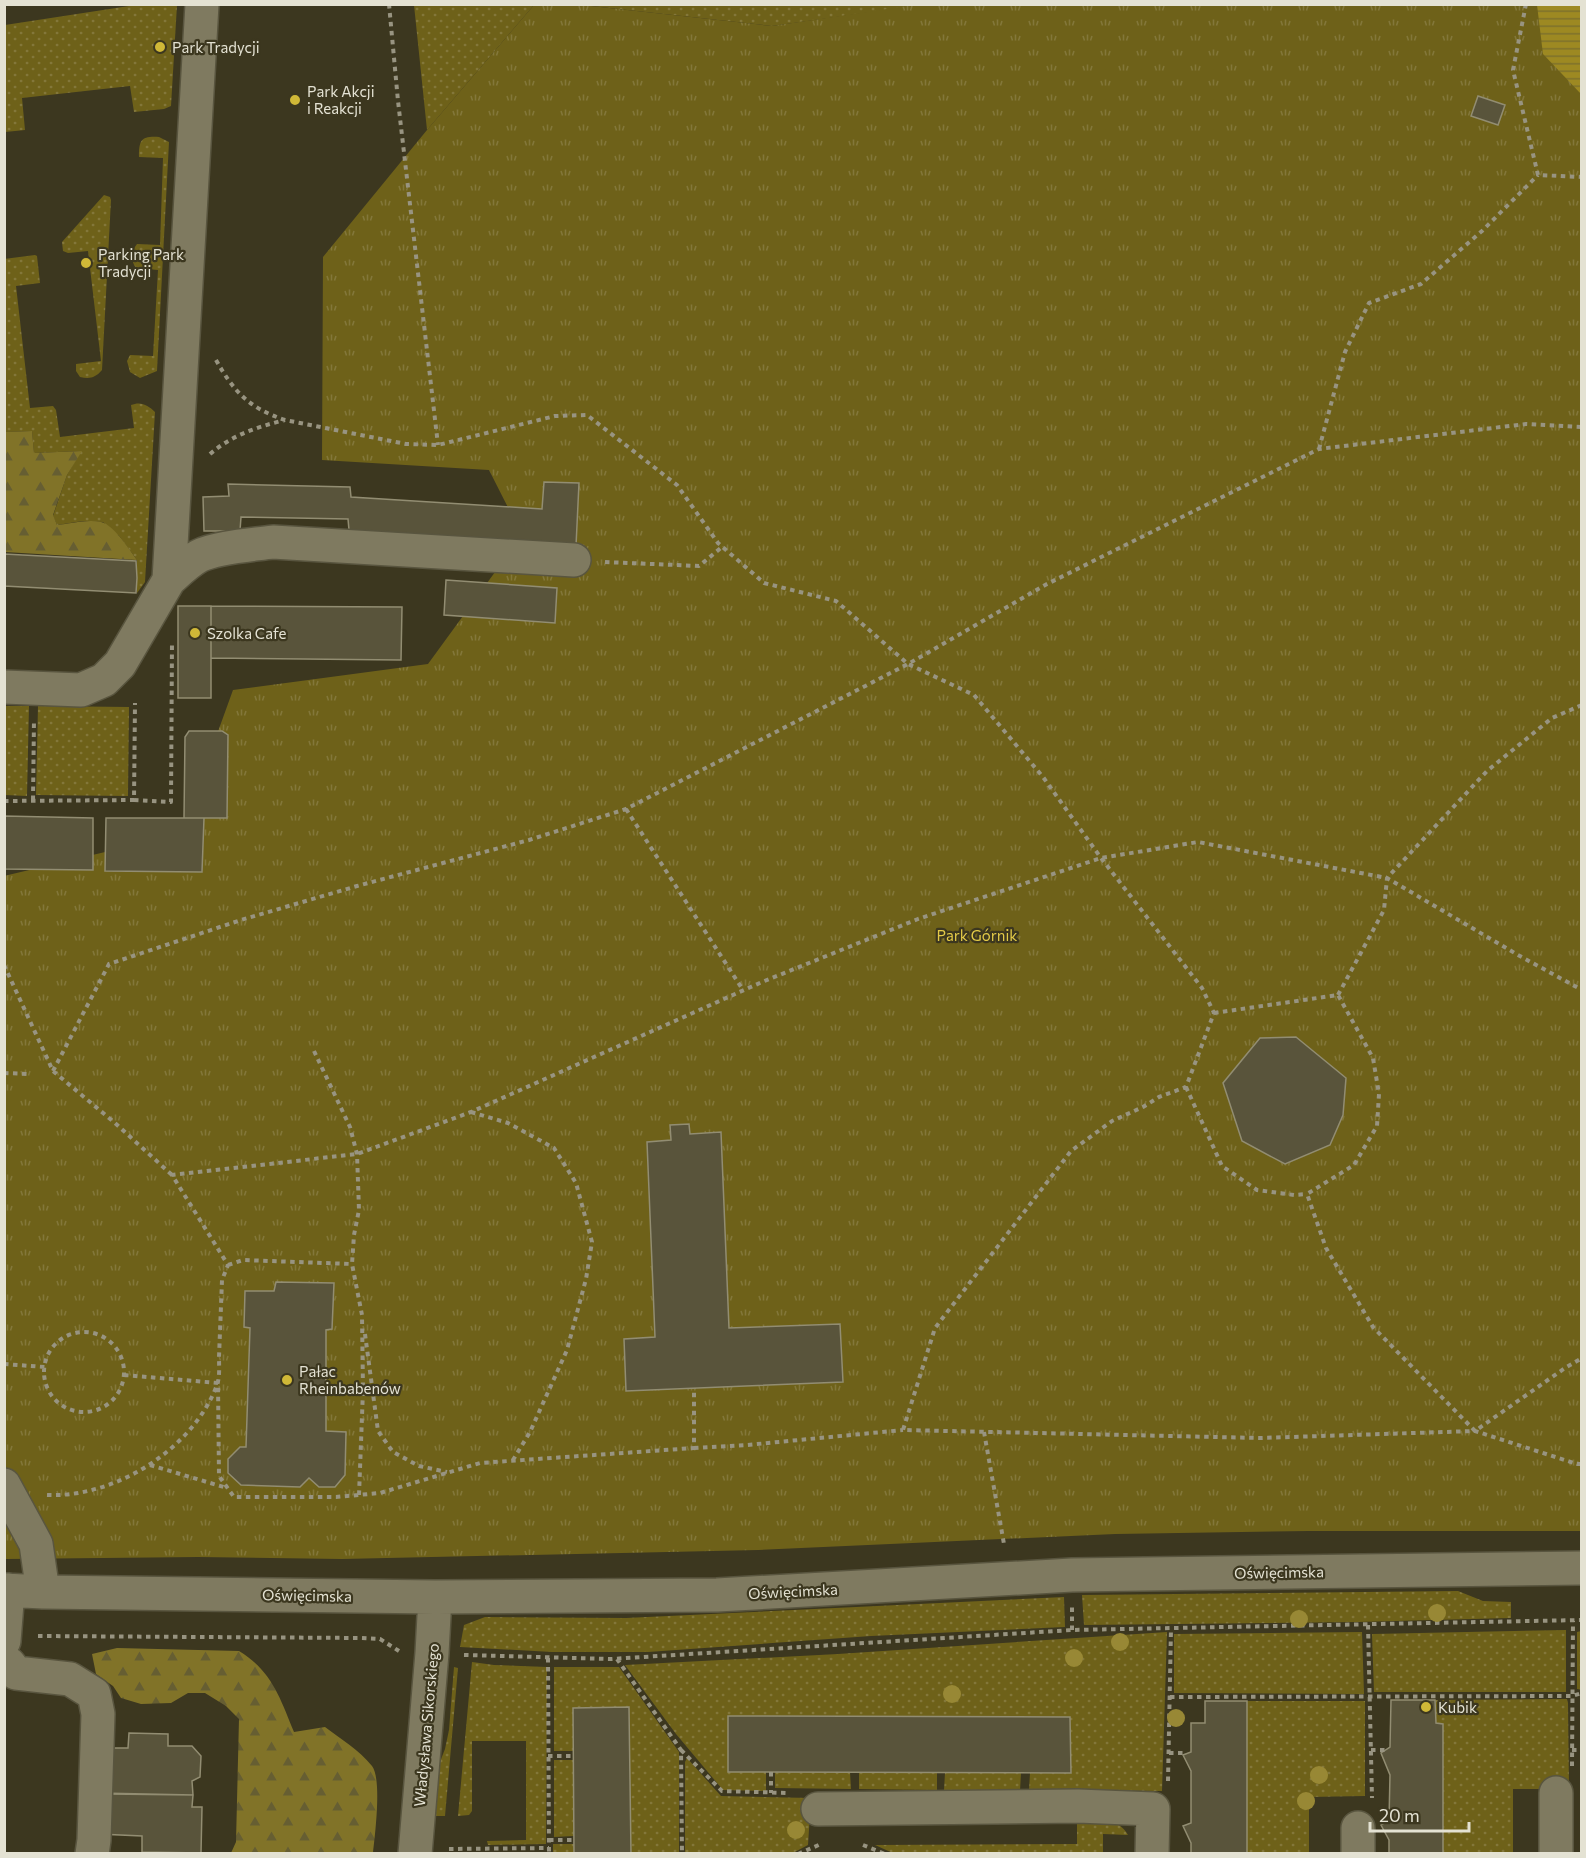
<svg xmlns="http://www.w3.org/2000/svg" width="1586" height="1858" font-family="Commissioner,sans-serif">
<defs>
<pattern id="grass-dots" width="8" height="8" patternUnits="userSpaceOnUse" patternTransform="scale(1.5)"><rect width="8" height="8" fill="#6e6119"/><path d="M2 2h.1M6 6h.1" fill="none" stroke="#83773a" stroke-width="1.8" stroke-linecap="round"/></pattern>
<pattern id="forest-firs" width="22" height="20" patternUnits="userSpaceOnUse" patternTransform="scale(1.5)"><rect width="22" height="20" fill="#817328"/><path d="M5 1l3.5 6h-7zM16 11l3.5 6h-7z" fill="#665e32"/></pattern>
<pattern id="park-tufts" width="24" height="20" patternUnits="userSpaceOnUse" patternTransform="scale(1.5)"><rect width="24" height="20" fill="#6e6119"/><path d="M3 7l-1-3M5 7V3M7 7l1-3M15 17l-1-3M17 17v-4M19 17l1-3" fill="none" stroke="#83773a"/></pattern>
<pattern id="water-rules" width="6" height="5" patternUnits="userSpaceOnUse" patternTransform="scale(1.5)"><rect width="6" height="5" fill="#9d8922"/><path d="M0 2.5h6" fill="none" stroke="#7e712c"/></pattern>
</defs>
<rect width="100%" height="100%" fill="#3c371f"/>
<path fill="url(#grass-dots)" d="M142,4L177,5L171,106L164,109L134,112L130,86L22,98L25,130L5,132V25Z
M414,5H534L427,130Z
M582,5H921L772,26Z
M159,137L169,142L157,371L140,378L130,372L127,361L130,355L153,356L158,270L136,268C130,261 132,250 137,244L160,245L163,158L139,157C139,140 141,136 159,137Z
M104,195L110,197L111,200L102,370C95,378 90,379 80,377L76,371V364L101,361L88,251L68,253L63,251L62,242Z
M35,255L37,256L40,283L16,286L30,408L53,406L56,410L60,437L134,428L131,405C141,401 148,405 155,412L145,582L137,593V560L120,537L103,522L83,521L57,525L53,516L67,475L81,451L34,453L32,431L5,432L4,259Z
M5,706H29L27,796L5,795Z
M38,706L129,707L128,796L36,795Z
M1458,1591L1483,1601L1511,1602V1618L1357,1622L1084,1625L1082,1595Z
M1064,1597L1065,1627L871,1636L648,1652H552L460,1647L464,1625L485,1617L626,1618Z
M1566,1630V1692H1374L1372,1634Z
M1581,1631L1582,1690L1577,1689V1632Z
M1167,1632L1162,1791L1029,1790L1030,1773H1071L1069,1717L729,1716L766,1772V1791L723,1790L676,1734L625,1665L838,1654Z
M1362,1632L1364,1694L1174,1693V1634Z
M472,1662L494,1665L547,1667L546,1844L488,1845L487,1841L526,1840V1741H472V1811L469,1815L458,1816Z
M454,1667L458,1668L445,1816H434V1777L445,1749L449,1730Z
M554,1667H619L679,1752V1853H631L629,1708H573V1751H554Z
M1567,1699L1568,1703L1569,1789H1513V1853H1443V1725L1436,1723L1435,1700Z
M1247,1701H1365V1796L1309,1797V1853H1247Z
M687,1758L721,1796L811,1798L808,1845L791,1854H685V1762Z
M554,1760H573L574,1836L554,1837Z
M775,1772H850L851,1789L775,1788Z
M859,1772L937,1773V1790L859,1789Z
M945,1773H1021L1020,1791L944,1790Z
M1077,1814C1096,1818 1118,1817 1128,1835L1103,1834V1854H895L875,1845L1077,1844Z
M553,1844H574V1853H553Z"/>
<path fill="url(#forest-firs)" d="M32,431L34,453L82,451L67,475L53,515L57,525C71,524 86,519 101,522C114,525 129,549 137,560L5,552V432Z
M117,1648L239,1651C272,1671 280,1698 294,1732L325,1727C341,1739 359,1750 372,1766C382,1779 375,1835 373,1853H231L236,1842L239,1719L226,1706L205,1693H188L171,1703L141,1704L121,1698L113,1686L96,1674L92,1654Z"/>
<path fill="url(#park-tufts)" d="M921,4L1581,5V1531H1308L1115,1534L758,1550L342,1559L198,1557L5,1559L4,876L181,834L233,690L428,664L522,535L489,470L322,460L323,257L427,130L534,5H582L772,26Z"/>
<path fill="url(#water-rules)" d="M1537,5H1581V94L1543,54Z"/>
<path fill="#59543b" stroke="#928d72" stroke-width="1.5" d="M1478,96L1505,105L1498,125L1471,116Z
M544,482L579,483L576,546L349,530L348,519L241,517L240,531H204L203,497L229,496L228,484L350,487L351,497L542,509Z
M4,554L136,561L137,578L136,593L4,586Z
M446,580L557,588L555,623L444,615Z
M178,606H211V698H178Z
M211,606L402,607L401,660L211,658Z
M189,731H222L228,735L227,818H184L185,737Z
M4,816L93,818V870L4,869Z
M106,818H204L202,872L105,871Z
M1296,1037L1346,1078L1343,1115L1330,1145L1285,1164L1242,1141L1223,1083L1260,1038Z
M689,1124L690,1134L721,1132L729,1328L840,1324L843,1382L626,1391L624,1339L655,1337L647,1142L671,1140L670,1125Z
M276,1282L334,1283L332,1329L326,1330V1431L346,1432L345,1475L335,1487H319L309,1478L300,1487L241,1485L228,1473V1459L240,1447H246L250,1328L244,1327L245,1291H274Z
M1391,1700H1435L1436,1723L1443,1724V1854H1389V1840L1381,1825L1389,1820L1390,1775L1381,1753L1390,1747Z
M1205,1701H1247V1854H1191V1843L1183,1826L1191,1823V1771L1183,1755L1191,1752V1723H1205Z
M629,1707L631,1854H574L573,1708Z
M728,1716L1070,1717L1071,1773L728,1772Z
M129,1733L168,1734V1746H192L201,1756L200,1777L192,1781L193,1795L107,1794L108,1748H128Z
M99,1793L193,1795L192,1807H202L201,1853L142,1852V1836L98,1834Z"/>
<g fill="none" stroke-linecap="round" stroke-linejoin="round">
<defs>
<path id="minor" d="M169,580L202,4
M4,687L81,690L104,680L120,664L169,580C178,572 188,562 199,556C217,547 252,545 273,542L574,560
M4,1485L36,1544L43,1592
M4,1590L43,1592L435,1597L717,1595L1072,1575L1582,1568
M4,1641L8,1590
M4,1667L9,1664L16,1673L70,1679L94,1694L98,1714L94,1840L92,1854
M1556,1793V1854
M818,1809L1078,1806L1153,1809L1152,1854
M1358,1828V1854
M415,1854L432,1653L435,1597"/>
</defs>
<use href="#minor" stroke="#59553f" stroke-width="36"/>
<path stroke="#989481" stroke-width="4" stroke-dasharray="4.5 4.5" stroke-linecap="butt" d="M389,4L398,101L438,445
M1526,4L1513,70L1538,175L1582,177
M216,360C234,392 249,408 285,420L406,444L438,445L555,416L587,415L677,485L718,543L764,583L836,601L908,664L974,695L1043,777L1101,858L1202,988L1214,1013L1186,1087L1159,1097L1143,1107L1112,1121L1071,1151L935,1328L903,1430L1260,1438L1475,1431L1577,1464H1582
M1319,449L1345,352L1369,303L1421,284L1482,231L1538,175
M210,454C232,435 257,427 285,420
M605,562L699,566L722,547
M33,800L34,720
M134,800L171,802L172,642
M4,801L134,800L135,703
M626,809L743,990
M4,965L53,1071L115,1123L172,1175
M1338,995L1384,910L1387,878L1487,771L1552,718L1582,705
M1214,1013L1338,995L1373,1058L1379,1094L1377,1126L1354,1165L1307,1194L1326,1248L1373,1327L1475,1431L1565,1368L1582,1358
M314,1051L350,1127L357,1154L359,1210L354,1235L352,1264L362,1315L363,1390L359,1495
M53,1071L109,964L241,920L357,886L529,840L626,809L908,664L1047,584L1319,449L1526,424L1582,427
M4,1073L29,1074
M1186,1087L1222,1166L1257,1190L1294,1195L1307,1194
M471,1112L508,1123L554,1148L576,1183L592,1242L586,1279L567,1350L530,1432L513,1460
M228,1265L243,1260L352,1264
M44 1372a40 40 0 1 1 80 0a40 40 0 1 1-80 0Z
M365,1334L378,1431L393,1452L419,1466L447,1472
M4,1364L45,1367
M124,1375L218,1383L219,1476L234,1497H336L380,1493L480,1463L694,1448V1388
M984,1432L1004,1544
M694,1448L747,1445L903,1430
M150,1465L227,1488
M47,1495C115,1498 193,1449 217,1385C220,1377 219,1366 219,1357C220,1332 221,1306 222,1280L228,1265L172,1175L357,1154L471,1112L762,982L918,919L1101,858L1198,842L1387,878L1518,955L1582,990
M1368,1625L1372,1798
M1072,1630V1606
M38,1636L361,1638L380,1639L399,1651
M464,1655L611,1659L1072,1630L1582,1620
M548,1658L549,1854
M617,1659L681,1750L682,1854
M1170,1697L1572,1696L1582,1693
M681,1750L722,1791L789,1793
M1371,1750H1386
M1572,1750H1582
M1169,1753H1187
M548,1756H573
M1572,1766L1573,1621
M771,1772V1793
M1168,1781L1171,1628
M549,1840H573
M863,1845L885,1854
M449,1849L549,1848
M798,1854L821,1844"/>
<use href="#minor" stroke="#7f7a60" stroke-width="33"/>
</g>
<g fill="#988835">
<circle cx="1437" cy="1613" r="9"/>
<circle cx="1299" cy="1619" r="9"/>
<circle cx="1120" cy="1642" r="9"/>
<circle cx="1074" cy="1658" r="9"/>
<circle cx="952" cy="1694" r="9"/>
<circle cx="1176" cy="1718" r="9"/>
<circle cx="1319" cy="1775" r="9"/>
<circle cx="1306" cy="1801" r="9"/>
<circle cx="796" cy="1830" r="9"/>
</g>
<g fill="#d0b837" stroke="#3c371f" stroke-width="2">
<circle cx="160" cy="47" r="6"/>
<circle cx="295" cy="100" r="6"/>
<circle cx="86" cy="263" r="6"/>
<circle cx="195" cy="633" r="6"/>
<circle cx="287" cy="1380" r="6"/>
<circle cx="1426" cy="1707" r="6"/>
</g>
<g text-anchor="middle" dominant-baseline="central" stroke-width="4.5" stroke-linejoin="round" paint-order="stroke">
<g font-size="15" fill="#e4e2d3" stroke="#3c371f" text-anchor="start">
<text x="172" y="47">Park Tradycji</text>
<text x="307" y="91">Park Akcji<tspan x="307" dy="17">i Reakcji</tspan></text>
<text x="98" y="254">Parking Park<tspan x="98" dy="17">Tradycji</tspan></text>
<text x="207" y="633">Szolka Cafe</text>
<text x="299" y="1371">Pałac<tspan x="299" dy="17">Rheinbabenów</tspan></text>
<text x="1438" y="1707">Kubik</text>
</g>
<g font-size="15" fill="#e4cb47" stroke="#3c371f">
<text x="977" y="935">Park Górnik</text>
</g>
<g font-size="15" fill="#e4e2d3" stroke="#3c371f">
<text transform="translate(1279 1572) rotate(-1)">Oświęcimska</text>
<text transform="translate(793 1591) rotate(-3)">Oświęcimska</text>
<text transform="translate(307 1595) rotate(1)">Oświęcimska</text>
<text transform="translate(426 1725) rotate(-85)">Władysława Sikorskiego</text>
</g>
</g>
<rect width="1586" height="1858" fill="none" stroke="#e4e2d3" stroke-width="12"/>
<path d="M1370 1822v9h99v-9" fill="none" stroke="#e4e2d3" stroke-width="3"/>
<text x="1379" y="1822" font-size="18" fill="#e4e2d3" stroke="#3c371f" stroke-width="4.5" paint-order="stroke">20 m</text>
</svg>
